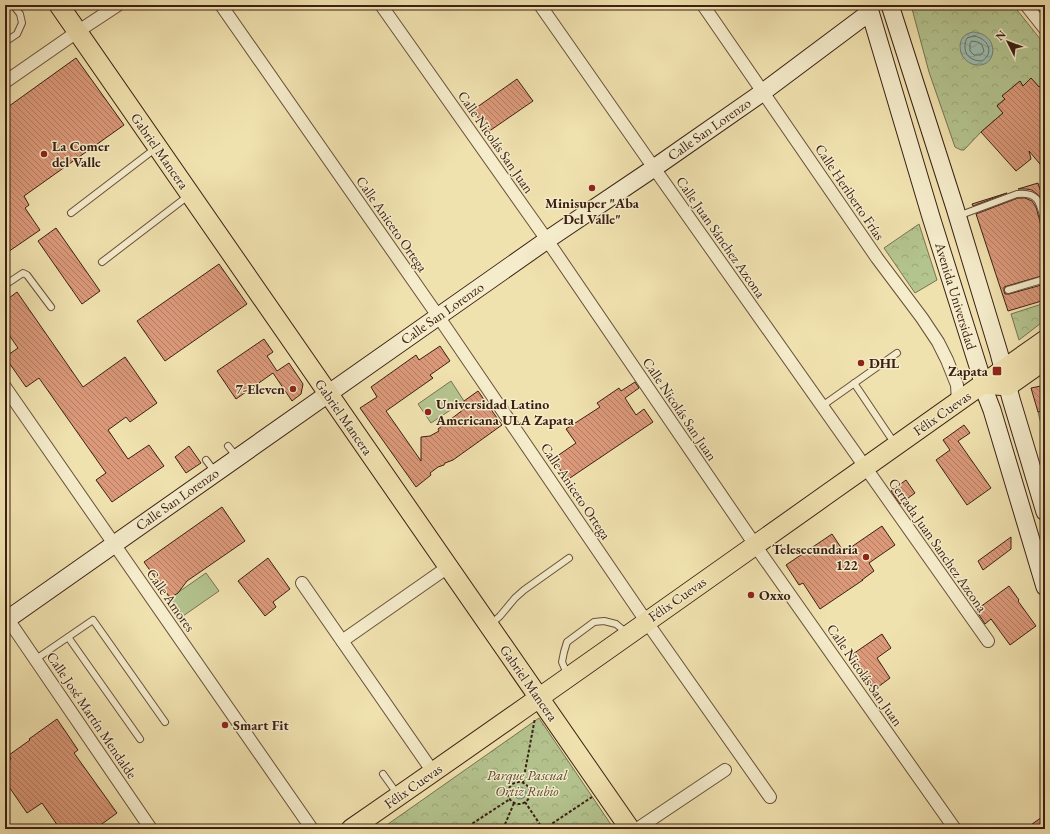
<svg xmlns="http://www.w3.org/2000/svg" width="1050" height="834" font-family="'EB Garamond',serif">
<defs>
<pattern id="park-crowns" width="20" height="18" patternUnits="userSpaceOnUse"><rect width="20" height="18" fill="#b4c48f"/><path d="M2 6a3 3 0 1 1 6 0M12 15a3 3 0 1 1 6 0" fill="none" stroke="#9ca87a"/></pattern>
<pattern id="garden-furrows" width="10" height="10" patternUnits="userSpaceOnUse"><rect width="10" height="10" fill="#b4c48f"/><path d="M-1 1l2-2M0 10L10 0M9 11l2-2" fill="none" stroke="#9ca87a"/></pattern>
<pattern id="water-waves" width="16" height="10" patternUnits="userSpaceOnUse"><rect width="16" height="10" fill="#9bbdb0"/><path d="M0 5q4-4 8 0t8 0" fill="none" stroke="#86a296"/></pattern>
<pattern id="building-back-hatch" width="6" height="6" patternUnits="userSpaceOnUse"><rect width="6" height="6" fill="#db997a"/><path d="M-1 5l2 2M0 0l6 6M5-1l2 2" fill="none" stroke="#b37c63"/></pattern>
</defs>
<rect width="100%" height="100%" fill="#f0e2af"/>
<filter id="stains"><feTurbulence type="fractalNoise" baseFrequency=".005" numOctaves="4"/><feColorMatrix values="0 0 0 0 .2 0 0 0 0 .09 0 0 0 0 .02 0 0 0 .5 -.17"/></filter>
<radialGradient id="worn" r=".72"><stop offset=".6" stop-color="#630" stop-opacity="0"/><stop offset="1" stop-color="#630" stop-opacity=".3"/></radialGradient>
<path fill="url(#park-crowns)" stroke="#787252" d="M911,5H1013L1045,45V82L1039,87L1031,78L1023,86L1020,81L1003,96L1005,99L997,105L1003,113L981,132L964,150H961L955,147L929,72Z
M919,224L937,280L915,293L884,248Z
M1045,303V320L1019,340L1011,314Z
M539,718L614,829H381Z"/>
<path fill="url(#garden-furrows)" stroke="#787252" d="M1045,410V440L1038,412Z"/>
<path fill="#b4c48f" stroke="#787252" d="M451,381L464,401L431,423L418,404Z
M206,573L219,591L183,616L170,598Z"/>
<path fill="url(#water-waves)" stroke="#757e72" d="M973,32C1002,34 997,72 972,64C967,62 963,58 961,53C958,42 962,34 973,32Z
M514 793a6 6 0 1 1 12 0a6 6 0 1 1-12 0Z"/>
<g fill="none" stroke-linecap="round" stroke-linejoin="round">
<path stroke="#6c6e62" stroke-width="1" d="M974,36C988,38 995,53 982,61C971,61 964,55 965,45C965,43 966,40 967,38C969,37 972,37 974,36Z
M972,41L978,42L982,45L984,51L981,55H974L970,51V44Z"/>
</g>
<path fill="url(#building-back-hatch)" stroke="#3c2014" d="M76,58L124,125L24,196L29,205L25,208L40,230L5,254V109Z
M1031,78L1039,87L1045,82V170L1029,151L1031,159L1016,171L981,132L1003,113L997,106L1005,99L1002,96L1020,81L1023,86Z
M517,79L533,101L488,132L473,110Z
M1038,183L1045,205V206L1042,198L1032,190L1026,189H1018Z
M1007,193L973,206L972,204Z
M1018,198H1025L1032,201L1036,207L1041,225L1042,227L1045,228V275L1007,286L1004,287V291L1005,294H1009L1045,284V300L1008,311L976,214Z
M56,228L100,291L82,304L38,241Z
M219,264L247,304L165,361L137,321Z
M17,292L83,387L125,357L157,403L130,422L126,417L108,430L128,459L149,445L164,466L112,502L96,480L106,473L39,378L26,387L5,357L18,348L5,329V301Z
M264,339L273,352L267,356L277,371L289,363L303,384L301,394L292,401L273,373L236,399L217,371Z
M440,346L450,361L430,375L433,378L386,411L421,461V437L430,436L439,431L438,429L468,406L464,401L478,391L502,425L453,460L445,463L444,465L438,467L430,473L431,475L416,487L360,408L377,397L371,387L416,355L419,360Z
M635,382L639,388L625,398L636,415L644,409L653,422L567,480L553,459L576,443L566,429L600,407L597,403L619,388L621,391Z
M1041,386L1045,401V410L1038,412L1031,388Z
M964,425L970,433L958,441L991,488L967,505L936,460L950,450L943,440Z
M189,446L201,463L186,473L175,457Z
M906,480L915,493L900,504L891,491Z
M222,507L245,541L187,581L178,593L170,598L144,562Z
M882,526L895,545L869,563L874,571L862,580H863L820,609L803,583L799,585L786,565L832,534L844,552Z
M1011,537V549L983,570L978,561Z
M268,558L290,589L273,602L276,607L265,616L238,581Z
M1009,586L1019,600L1018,601L1036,626L1010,645L991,619L985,624L976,610Z
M882,634L891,648L877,658L890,678L874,690L850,656Z
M57,719L78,750L74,753L117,813L95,829H60L42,803L27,813L5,781V763L11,759L9,755L30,740L29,739Z
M1045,815V829H1025Z"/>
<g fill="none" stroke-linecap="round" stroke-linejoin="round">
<defs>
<path id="lane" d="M5,42L17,34L22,23L20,14L13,5
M71,213L156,148
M958,216L1017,194C1041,191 1040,206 1045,224
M102,262L188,196
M5,285L23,273L27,275L51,307
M1008,290L1045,279
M854,383L895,444
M822,406L897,353
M228,446L237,457
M206,460L215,472
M490,625L500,616L515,598L524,590L569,558
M68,637L140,739
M36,659L93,620L165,722
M568,676L562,662L564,652L567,642L594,622L604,621L616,624L627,633
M383,774L398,795"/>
<path id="street" d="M221,5L438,316L646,621L770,797
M381,5L547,240L764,558L955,829
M540,5L654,168L988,641
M703,5L877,258L922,318L938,342L947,360L957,385L958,402
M1026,5L1045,29
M5,82L77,32L118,5
M5,387L312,829
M302,583L433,772
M5,615L151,829
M342,641L448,567
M637,829L725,770"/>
<path id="secondary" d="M868,5L931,217L982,379V384L992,410L1045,587
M890,5L955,208L999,353L1011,399L1045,512
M5,621L547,240L654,168L763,92L870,12"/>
<path id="primary" d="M59,5L630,829
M982,384L1008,386L1045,360
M351,829C584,668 814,503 1045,340"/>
</defs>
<use href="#lane" stroke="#69503b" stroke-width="8"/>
<use href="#street" stroke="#69503b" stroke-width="14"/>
<use href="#secondary" stroke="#3c2014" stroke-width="19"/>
<use href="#primary" stroke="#3c2014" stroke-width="21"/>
<path stroke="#3c2014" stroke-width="2" stroke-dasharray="3 2" stroke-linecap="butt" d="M508 793a11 11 0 1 1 22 0a11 11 0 1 1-22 0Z
M523,782L535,718
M525,802L543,829
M464,829L510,799
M503,829L514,803
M544,829L592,797"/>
<use href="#lane" stroke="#f5eccb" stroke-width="6"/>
<use href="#street" stroke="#f5eccb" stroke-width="12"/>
<use href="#secondary" stroke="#f5eccb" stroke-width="17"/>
<use href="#primary" stroke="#f0e2af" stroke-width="19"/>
</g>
<g fill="#8f2418" stroke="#f5eccb" stroke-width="1.5">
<circle cx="44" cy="154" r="4"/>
<circle cx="592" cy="188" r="4"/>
<circle cx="861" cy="363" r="4"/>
<rect x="992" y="366" width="10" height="10" rx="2"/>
<circle cx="293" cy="389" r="4"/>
<circle cx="428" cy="412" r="4"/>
<circle cx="866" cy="557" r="4"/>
<circle cx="751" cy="595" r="4"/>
<circle cx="225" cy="725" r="4"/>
</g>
<g text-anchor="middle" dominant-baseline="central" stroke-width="3" stroke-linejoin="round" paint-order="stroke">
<g font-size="14" fill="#3c2014" stroke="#f5eccb">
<text transform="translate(709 129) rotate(-35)">Calle San Lorenzo</text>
<text transform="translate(496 142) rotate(55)">Calle Nicolás San Juan</text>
<text transform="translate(160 151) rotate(55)">Gabriel Mancera</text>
<text transform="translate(850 192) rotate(56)">Calle Heriberto Frías</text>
<text transform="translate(392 224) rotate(55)">Calle Aniceto Ortega</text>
<text transform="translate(721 237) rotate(55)">Calle Juan Sánchez Azcona</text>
<text transform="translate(956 296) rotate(73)">Avenida Universidad</text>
<text transform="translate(442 313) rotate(-35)">Calle San Lorenzo</text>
<text transform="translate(680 409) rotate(56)">Calle Nicolás San Juan</text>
<text transform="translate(942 413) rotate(-35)">Félix Cuevas</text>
<text transform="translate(344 417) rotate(55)">Gabriel Mancera</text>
<text transform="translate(576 491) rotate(56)">Calle Aniceto Ortega</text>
<text transform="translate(177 499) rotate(-35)">Calle San Lorenzo</text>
<text transform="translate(938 545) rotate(55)">Cerrada Juan Sanchez Azcona</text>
<text transform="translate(677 599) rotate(-35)">Félix Cuevas</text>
<text transform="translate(171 600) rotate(55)">Calle Amores</text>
<text transform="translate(865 675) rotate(55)">Calle Nicolás San Juan</text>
<text transform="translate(529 683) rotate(55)">Gabriel Mancera</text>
<text transform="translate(92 715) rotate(56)">Calle José Martín Mendalde</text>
<text transform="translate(413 786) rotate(-35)">Félix Cuevas</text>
</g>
<g font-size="14" font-weight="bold" fill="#3c2014" stroke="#f5eccb" text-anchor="start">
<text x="52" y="146">La Comer<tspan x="52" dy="16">del Valle</tspan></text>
<text x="592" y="203" text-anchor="middle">Minisuper "Aba<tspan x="592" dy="16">Del Valle"</tspan></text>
<text x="869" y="363">DHL</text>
<text x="988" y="371" text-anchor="end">Zapata</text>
<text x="285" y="389" text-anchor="end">7-Eleven</text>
<text x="436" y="404">Universidad Latino<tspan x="436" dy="16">Americana ULA Zapata</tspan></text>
<text x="858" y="549" text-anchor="end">Telesecundaria<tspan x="858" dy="16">122</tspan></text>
<text x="759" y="595">Oxxo</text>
<text x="233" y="725">Smart Fit</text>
</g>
<g font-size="14" font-style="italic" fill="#5a4933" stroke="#f5eccb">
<text x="527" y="775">Parque Pascual<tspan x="527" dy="16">Ortiz Rubio</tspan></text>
</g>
</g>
<rect width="1050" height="834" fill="none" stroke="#f0e2af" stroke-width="20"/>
<rect x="6" y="6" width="1038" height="822" fill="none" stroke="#3c2014" stroke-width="2"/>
<rect x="10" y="10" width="1030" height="814" fill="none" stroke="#3c2014"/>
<g transform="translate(1008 42) rotate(312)" stroke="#f5eccb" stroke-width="3" paint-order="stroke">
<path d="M0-3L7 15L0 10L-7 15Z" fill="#3c2014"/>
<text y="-6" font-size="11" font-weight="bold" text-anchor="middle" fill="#3c2014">N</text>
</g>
<rect width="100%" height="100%" filter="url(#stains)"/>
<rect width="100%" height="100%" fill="url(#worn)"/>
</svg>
